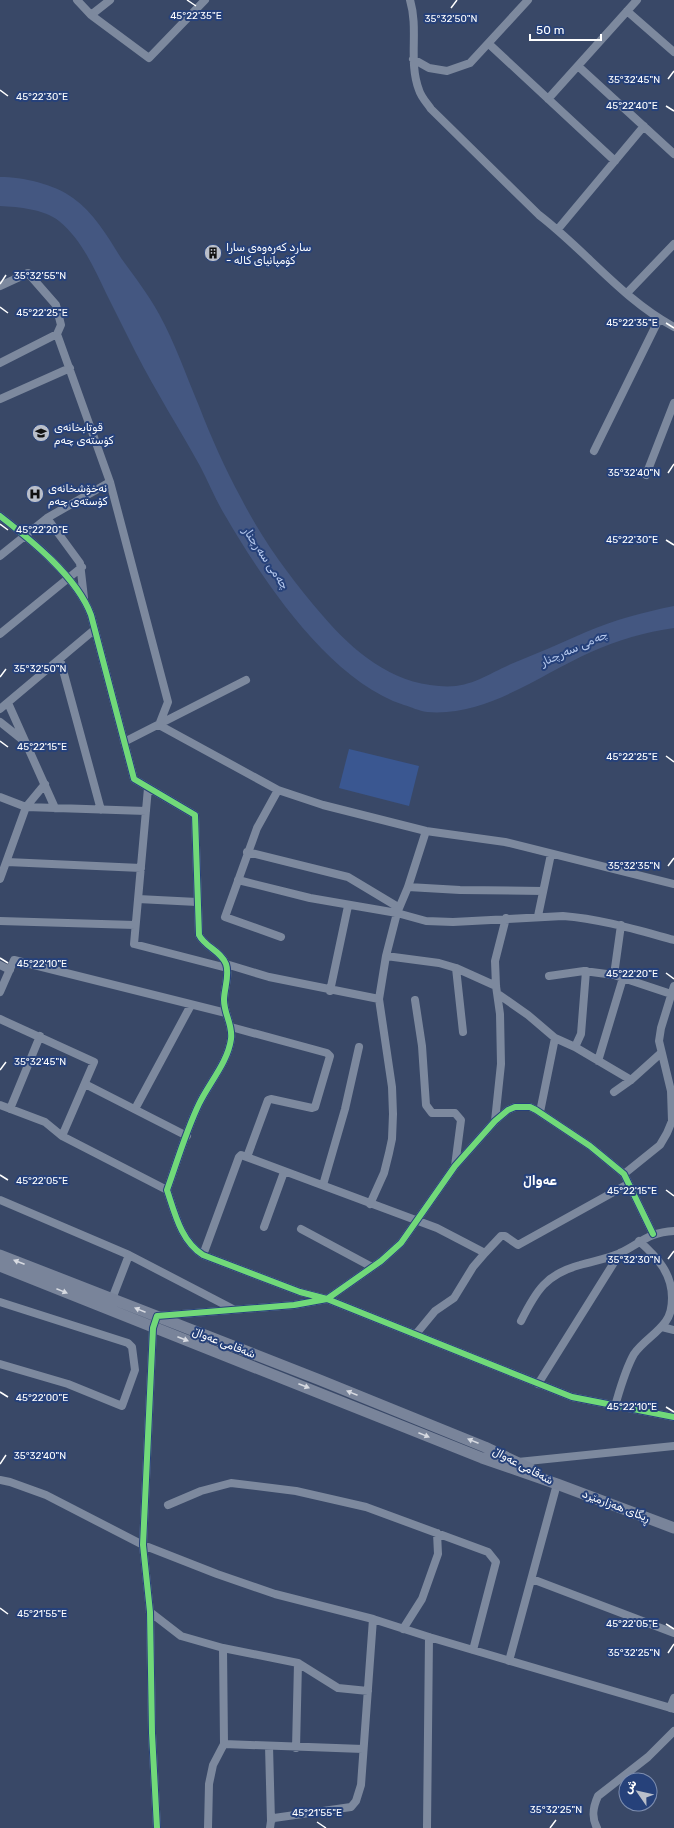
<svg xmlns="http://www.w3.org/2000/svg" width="674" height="1828" font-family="Rubik,Vazirmatn,sans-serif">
<rect width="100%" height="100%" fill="#394867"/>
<path fill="#3a5791" d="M349,749L419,766L409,806L339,788Z"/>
<path fill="#445781" d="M0,177C23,177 54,184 73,198C94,213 108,237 121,258C134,276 148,294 159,314C175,343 186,375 199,406C211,437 225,469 241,498C263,541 292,580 323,616C353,651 391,683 439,686C469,689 486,675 511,664C536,654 561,643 586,632C614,620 644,612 674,606V628C645,632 618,640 591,652C539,675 487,717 427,712C419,711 411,707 404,705C330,681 264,582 226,517C216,501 209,483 200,466C179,428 156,392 136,353C126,333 116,313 106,293C94,268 82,240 59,221C44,209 19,207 0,206Z"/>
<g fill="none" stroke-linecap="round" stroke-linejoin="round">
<path stroke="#7d899e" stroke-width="8" d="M77,0L91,15L149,58L205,0
M410,0C419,30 408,61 419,90C421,97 427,103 431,109L539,215C586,251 622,299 674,327
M627,11L674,52
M91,15L110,0
M489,44L615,161
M413,59L429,68L447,71L470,63L528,0
M578,66L674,154
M548,99L637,0
M558,229L644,126
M0,286L28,273L56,305L61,325L57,334
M627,293L674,244
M0,363L57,334L110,482L168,702L159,725L278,790L323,805L426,831L505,842L674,884
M0,399L70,368
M594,451L659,319
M646,475L674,403
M0,516C31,540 77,577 91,615L134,779L195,815L199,935C205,947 221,951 226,964C230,975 224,989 224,1000C224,1014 233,1025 231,1039C228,1062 209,1083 199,1104C186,1131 177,1162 167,1190C175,1214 181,1241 203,1255L300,1292L327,1299L572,1397L674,1417
M47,518L80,563L84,598
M0,556L47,518L110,482
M0,634L82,567
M60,659L101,810
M8,703L55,808
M0,709L94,630
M0,722L24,741
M124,742L246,680
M148,788L134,944L227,968
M278,790L257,828L225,917L281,937
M0,797L26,807L146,811
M247,852L348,877L398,907
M7,862L141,868
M0,879L26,807L45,784
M238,880L310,898L397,913L426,921L453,922L563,916C601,919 637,930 674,940
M408,887L460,890L543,891
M138,899L197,902
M538,916L551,854
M0,921L135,925
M386,956L439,963L456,968L496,986
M226,964L269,977L379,999
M0,965L10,970
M456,968L463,1032
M614,975L621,925
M549,976L584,971L614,975L674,995
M330,991L348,906
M0,992L14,960L226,1013
M498,994L528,1015L555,1038L575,1047L631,1080
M415,1000L422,1046L426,1105L432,1113H455L461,1120L455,1166
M0,1019L94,1062L62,1136
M231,1027L327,1053L330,1056L315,1107L312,1108L271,1099L268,1100L247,1157
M575,1047L581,1034L586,971
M598,1061L623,978
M85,1084L187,1136
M614,1092L631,1080L661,1053
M0,1105L45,1122L62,1136L167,1190
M10,1109L40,1036
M135,1109L191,1005
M540,1112L555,1038
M495,1121L501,1064L500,1014L496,986L495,961L506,918
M624,1174L660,1145L667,1133L672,1121L671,1091L659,1041L661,1028L674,986
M323,1185L345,1109L359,1047
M0,1200L129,1255L233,1309
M370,1204L384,1173L389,1153L392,1139L393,1114L392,1087L379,999L386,956L397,913L408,887L426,831
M264,1227L284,1172
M301,1229L372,1267
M203,1255L239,1157L241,1155L437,1228L485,1253L501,1236H505L518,1245L628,1184
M112,1299L129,1255
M0,1302L128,1343L132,1347L135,1370L122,1406L68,1384L0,1364
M521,1321C536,1291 546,1274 580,1265C593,1261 606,1259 618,1254C640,1244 648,1232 674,1231
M662,1327L674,1330
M416,1334L435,1311L454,1298L473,1267L485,1253
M538,1384L620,1253
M615,1406C620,1389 625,1370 634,1354C643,1341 657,1334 666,1321C671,1314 672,1306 672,1298C672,1273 657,1257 639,1241
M518,1462L674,1446
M0,1480L10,1482L46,1495L143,1545L217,1574L275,1594L373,1619L429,1637L674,1709
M168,1505L201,1491L231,1483L296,1491L366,1507L488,1552L496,1562L473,1650
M532,1579L674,1633
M150,1612L181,1636L223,1648L298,1663L338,1688L368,1691
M403,1629L422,1599L438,1554L437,1533
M509,1661L557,1484
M670,1708L674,1698
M224,1744L363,1749
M269,1746L271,1821
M296,1748L298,1663
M157,1828L152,1733L150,1612L143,1545L153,1328L157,1316L294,1305L327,1299L381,1261L401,1243L455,1166L495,1121L508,1110L515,1107H530L536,1110L590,1146L624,1174L653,1234
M208,1828L209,1784L213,1765L224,1744L223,1648
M270,1828L271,1821L274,1818L351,1807L356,1801L361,1785L373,1619
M427,1828L429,1637
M597,1828C591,1817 593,1807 598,1796L648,1757L674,1731"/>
<path stroke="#79849a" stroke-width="11" d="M0,1255L320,1380L485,1447L531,1469
M0,1266L482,1458L557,1484L674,1528"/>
<defs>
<path id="cycleway" d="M0,516C31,540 77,577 91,615L134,779L195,815L199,935C205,947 221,951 226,964C230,975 224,989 224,1000C224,1014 233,1025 231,1039C228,1062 209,1083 199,1104C186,1131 177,1162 167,1190C175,1214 181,1241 203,1255L300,1292L327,1299L572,1397L674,1417
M157,1828L152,1733L150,1612L143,1545L153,1328L157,1316L294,1305L327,1299L381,1261L401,1243L455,1166L495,1121L508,1110L515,1107H530L536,1110L590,1146L624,1174L653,1234"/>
</defs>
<use href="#cycleway" stroke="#26417a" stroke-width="8"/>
<use href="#cycleway" stroke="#71d979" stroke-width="6"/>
</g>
<defs><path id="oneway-solid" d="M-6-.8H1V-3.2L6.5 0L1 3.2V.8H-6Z"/></defs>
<g fill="#d7dae1">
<use href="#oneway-solid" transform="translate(19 1262) rotate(-159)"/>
<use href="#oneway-solid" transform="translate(62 1291) rotate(22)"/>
<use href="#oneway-solid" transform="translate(140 1310) rotate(-158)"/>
<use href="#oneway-solid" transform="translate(183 1339) rotate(21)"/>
<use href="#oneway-solid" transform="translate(304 1386) rotate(21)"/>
<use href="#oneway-solid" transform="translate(352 1393) rotate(-158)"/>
<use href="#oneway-solid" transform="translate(424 1435) rotate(22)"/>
<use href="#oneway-solid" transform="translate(473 1441) rotate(-158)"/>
</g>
<path fill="none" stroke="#fff" stroke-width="1.5" d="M187,0L196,6M451,8L457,0M668,79L674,71M0,90L8,96M666,106L674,111M0,284L6,275M0,307L8,313M666,323L674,328M668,473L674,464M0,524L8,530M666,540L674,545M0,677L6,669M0,741L8,747M666,756L674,762M668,866L674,858M0,958L8,963M666,973L674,979M0,1070L6,1062M0,1175L8,1180M666,1190L674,1196M668,1259L674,1251M0,1392L8,1397M666,1407L674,1412M0,1464L6,1455M0,1608L8,1614M666,1624L674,1629M668,1653L674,1644M317,1822L326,1828M550,1828L556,1820"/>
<defs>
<symbol id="building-disc" viewBox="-11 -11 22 22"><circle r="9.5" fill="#babfca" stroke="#26417a"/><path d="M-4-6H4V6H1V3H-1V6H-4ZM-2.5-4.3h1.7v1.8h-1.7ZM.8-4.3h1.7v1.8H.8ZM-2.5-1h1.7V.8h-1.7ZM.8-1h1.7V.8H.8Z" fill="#111"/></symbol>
<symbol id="school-disc" viewBox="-11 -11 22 22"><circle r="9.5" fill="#babfca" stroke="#26417a"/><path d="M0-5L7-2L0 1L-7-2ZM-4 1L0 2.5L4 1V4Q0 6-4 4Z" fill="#111"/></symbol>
<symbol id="hospital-disc" viewBox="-11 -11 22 22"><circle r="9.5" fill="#babfca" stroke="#26417a"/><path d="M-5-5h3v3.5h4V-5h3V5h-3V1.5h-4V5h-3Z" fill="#111"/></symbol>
</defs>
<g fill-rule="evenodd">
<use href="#building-disc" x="203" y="243" width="20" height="20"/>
<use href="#school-disc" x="31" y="423" width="20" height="20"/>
<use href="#hospital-disc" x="25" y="484" width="20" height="20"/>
</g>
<g text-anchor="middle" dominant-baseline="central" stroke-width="4" stroke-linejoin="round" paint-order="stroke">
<g font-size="11" fill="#fff" stroke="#26417a" text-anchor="start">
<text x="226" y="247">سارد کەرەوەی سارا<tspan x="226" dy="13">- کۆمپانیای کالە</tspan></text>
<text x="54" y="427">قوتابخانەی<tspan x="54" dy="13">کۆستەی چەم</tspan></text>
<text x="48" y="488">نەخۆشخانەی<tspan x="48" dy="13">کۆستەی چەم</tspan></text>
</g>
<g font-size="11" fill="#fff" stroke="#26417a">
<text transform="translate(224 1343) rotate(21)">شەقامی عەواڵ</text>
<text transform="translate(523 1466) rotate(28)">شەقامی عەواڵ</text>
<text transform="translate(616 1506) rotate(21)">ڕیگای هەزارمێرد</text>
</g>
<g font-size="12" font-style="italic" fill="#b4c7ec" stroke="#26417a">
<text transform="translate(266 558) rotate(56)">چەمی سەرچنار</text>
<text transform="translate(574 648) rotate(-24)">چەمی سەرچنار</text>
</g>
<g font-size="13" font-weight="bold" fill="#fff" stroke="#26417a">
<text x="540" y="1180">عەواڵ</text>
</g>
</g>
<g font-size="10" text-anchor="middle" fill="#fff" stroke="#26417a" stroke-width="4" stroke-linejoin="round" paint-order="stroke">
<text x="196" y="19">45°22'35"E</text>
<text x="451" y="22">35°32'50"N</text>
<text x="634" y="83">35°32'45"N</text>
<text x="42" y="100">45°22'30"E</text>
<text x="632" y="109">45°22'40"E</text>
<text x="40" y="279">35°32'55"N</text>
<text x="42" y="316">45°22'25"E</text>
<text x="632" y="326">45°22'35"E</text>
<text x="634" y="476">35°32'40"N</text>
<text x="42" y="533">45°22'20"E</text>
<text x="632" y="543">45°22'30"E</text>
<text x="40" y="672">35°32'50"N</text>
<text x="42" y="750">45°22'15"E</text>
<text x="632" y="760">45°22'25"E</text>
<text x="634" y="869">35°32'35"N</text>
<text x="42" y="967">45°22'10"E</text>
<text x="632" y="977">45°22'20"E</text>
<text x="40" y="1065">35°32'45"N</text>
<text x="42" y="1184">45°22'05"E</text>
<text x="632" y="1194">45°22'15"E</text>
<text x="634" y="1263">35°32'30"N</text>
<text x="42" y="1401">45°22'00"E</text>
<text x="632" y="1410">45°22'10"E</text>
<text x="40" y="1459">35°32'40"N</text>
<text x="42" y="1617">45°21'55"E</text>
<text x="632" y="1627">45°22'05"E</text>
<text x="634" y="1656">35°32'25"N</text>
<text x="556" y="1813">35°32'25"N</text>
<text x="317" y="1816">45°21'55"E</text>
</g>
<g transform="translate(638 1792) rotate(304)"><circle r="19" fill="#26417a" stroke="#7d8daf"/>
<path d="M0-3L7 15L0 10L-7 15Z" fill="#babfca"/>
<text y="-6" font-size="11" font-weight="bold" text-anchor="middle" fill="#ffffff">ش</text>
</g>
<path d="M530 34v6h71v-6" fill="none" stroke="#ffffff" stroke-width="2"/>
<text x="536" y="34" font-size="12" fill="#ffffff" stroke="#26417a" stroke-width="3" paint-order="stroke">50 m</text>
</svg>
